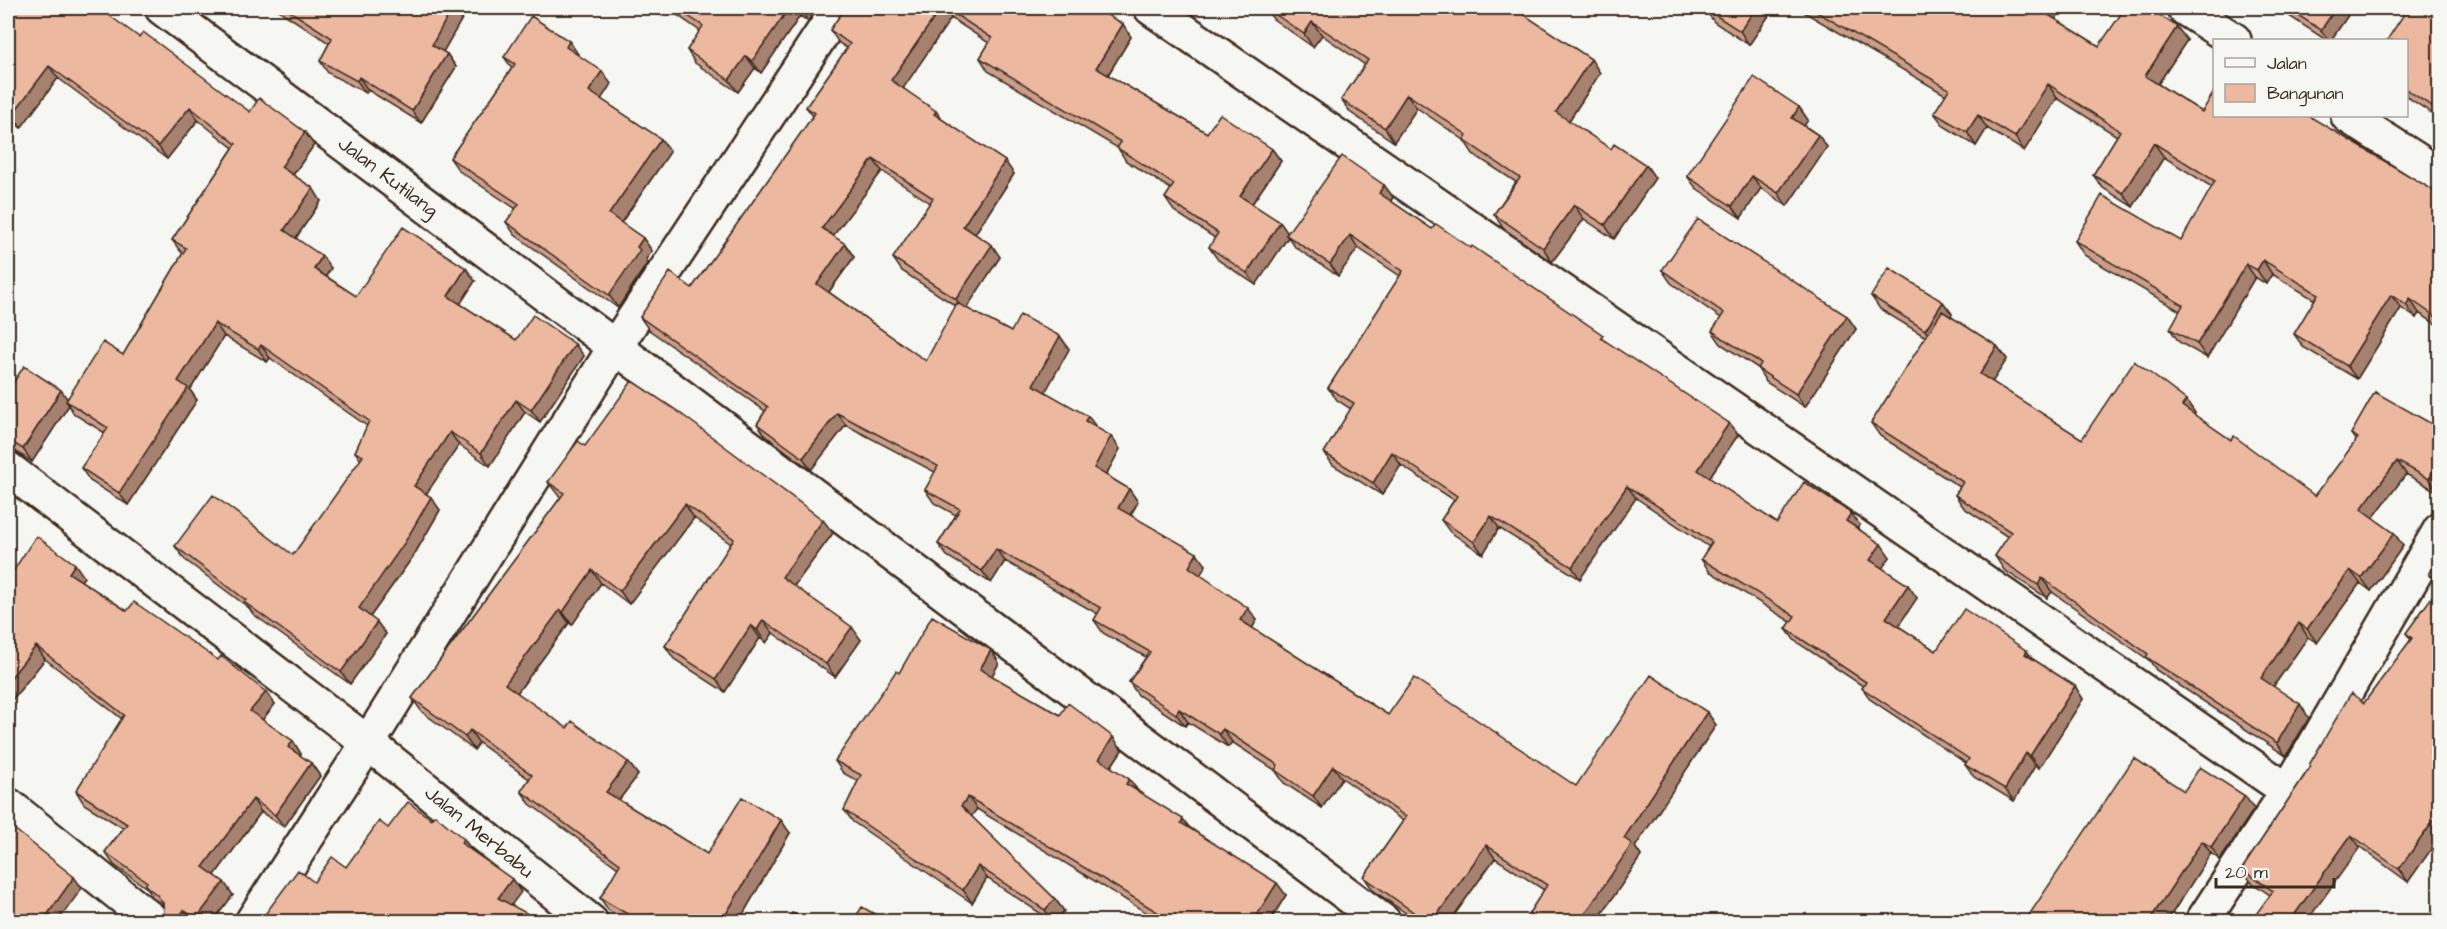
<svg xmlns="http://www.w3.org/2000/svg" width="2447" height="929" font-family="'Architects Daughter',sans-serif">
<rect width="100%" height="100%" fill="#f6f6f2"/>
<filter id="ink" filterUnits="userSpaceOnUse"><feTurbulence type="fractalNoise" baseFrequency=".0167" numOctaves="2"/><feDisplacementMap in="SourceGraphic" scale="12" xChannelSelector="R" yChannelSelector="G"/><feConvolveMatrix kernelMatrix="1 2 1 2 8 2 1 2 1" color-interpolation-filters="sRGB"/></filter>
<g filter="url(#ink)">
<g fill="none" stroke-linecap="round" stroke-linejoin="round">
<defs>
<path id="minor" d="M162,8L1384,922
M1151,8L2288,791
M2184,8L2234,40
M2348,116L2440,175
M8,469L368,743L591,922
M8,805L154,922
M252,922L368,743L615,347L839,8
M2202,922L2288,791L2440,530"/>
</defs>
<use href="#minor" stroke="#3b2a1e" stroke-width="38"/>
<use href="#minor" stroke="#f6f6f2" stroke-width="33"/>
</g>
<path fill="#cc9e8a" stroke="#3b2a1e" stroke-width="1.5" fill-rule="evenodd" d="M8,8L139,37L250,112L314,145L293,175L321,201L296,238L331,268L326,276L356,296L475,281L460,304L516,340L584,356L540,422L525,412L490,466L459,445L426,494L440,510L414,555L370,617L386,634L350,684L253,614L249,608L184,559L175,546L293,555L361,460L355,452L367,426L270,358L267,362L224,336L190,390L197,400L128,505L90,481L81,468L105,433L74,414L69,405L32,462L8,446V391L67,398L123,355L183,253L181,252L172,240L233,148L198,120L167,159L58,78L21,128L8,118Z
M275,8H468L443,52L447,54L456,67L421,123L368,90L366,93L328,73L320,61L329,43Z
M667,8H817L808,21L800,16L761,73L755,68L738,92L695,63L687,50L700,31Z
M845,8H1095L1131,37L1108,75L1207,133L1272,149L1281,161L1252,204L1288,233L1384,185L1393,197L1391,201L1432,229L1608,343L1738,435L1709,478L1777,523L1860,525L1858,528L1890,557L1882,568L1917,598L1898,626L1936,651L2034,660L2075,686L2083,699L2039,768L2035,766L2014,801L1974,777L1965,765L1966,763L1871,700L1862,688L1863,686L1795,641L1786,629L1791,622L1709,571L1701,559L1709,547L1636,498L1580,579L1499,528L1483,554L1450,532L1441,520L1454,500L1401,465L1382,495L1333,465L1324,453L1351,409L1337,400L1328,388L1400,276L1358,248L1338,276L1295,247L1288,237L1256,285L1218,260L1209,247L1215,238L1174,211L1165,198L1171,189L1126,161L1118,148L988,71L980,58L989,43L951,18L903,88L943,120L1014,174L975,234L1000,257L966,308L1011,332L1060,336L1069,349L1045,392L1097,428L1120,449L1106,475L1129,489L1138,502L1131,515L1206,565L1200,575L1257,620L1252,628L1388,715L1576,786L1707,712L1716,725L1635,847L1641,856L1597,921H1528L1526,918L1544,890L1495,858L1450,921H1417L1373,890L1364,877L1403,821L1342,778L1322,808L1284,783L1275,770L1232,742L1228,747L1188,722L1185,726L1138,695L1129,682L1146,657L1103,633L1094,620L1098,614L1005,561L991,583L947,556L938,544L956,515L934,503L925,490L935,472L846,425L811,470L766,436L757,424L765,411L649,330L640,317L692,288L813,116L806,107L847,48L839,43L830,30ZM882,171L930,203L893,258L902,271L956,306L926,361L829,292L854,257L845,244L833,236Z
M1265,8H1514L1600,73L1569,121L1611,149L1646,165L1655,178L1614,239L1584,219L1552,262L1503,228L1494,214L1516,182L1473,154L1464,140L1417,108L1394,142L1351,113L1341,100L1365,65L1322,35L1313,47L1273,19Z
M1704,8H1774L1749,45L1714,22Z
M1797,8H2063L2055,19L2099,46L2187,40L2158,84L2202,112L2439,195V326L2419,313L2416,318L2401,308L2357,379L2303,347L2294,334L2315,300L2272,274L2266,284L2255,277L2207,358L2179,342L2170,329L2180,311L2084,255L2075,241H2181L2212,187L2164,157L2133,207L2103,188L2093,175L2117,136L2057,98L2024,151L1987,128L1976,146L1944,126L1934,113L1946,95Z
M2280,8H2353L2331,40H2326L2283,12Z
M2439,8V118L2406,96V40Z
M569,41L578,55L611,84L601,99L661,139L670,152L621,223L643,238L652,251L646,259L648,262L618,308L515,235L506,222L516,209L459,171L450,158L512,68L504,57Z
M1799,107L1808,120L1804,125L1818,135L1827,147L1787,206L1761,188L1741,218L1696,188L1687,176Z
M1662,270L1847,316L1856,329L1805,407L1766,382L1758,369V368L1721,344L1712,331L1721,318L1671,283Z
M1871,296L1943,302L1952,314L1951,317L1997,346L2007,359L1992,382L2082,439L2186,400L2195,413L2194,415L2315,496L2356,441L2351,434L2375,392L2438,492L2406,474L2373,518L2394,533L2403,546L2371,591L2360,583L2317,643L2308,637L2273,687L2309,718L2286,756L2156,670L2150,661L2052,592L2047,598L2004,570L1995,556L2008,537L1964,508L1955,495L1960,487L1880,436L1871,423L1926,337L1880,309Z
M585,446L833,533L794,586L861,640L835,677L773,633L766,643L760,638L725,692L674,659L665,646L731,544L694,518L629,604L601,583L572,625L569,623L517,693L567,728L628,762L638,775L619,800L707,854L790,833L739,921H627L609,911L600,898L618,868L530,804L521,791L529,779L479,743L474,750L422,712L412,698L561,497L558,495L548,482Z
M2439,560V838L2408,882L2360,847L2270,895L2251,882L2242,869L2310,767L2309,765L2364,703L2411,640L2406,633L2439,588L2429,574Z
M84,577L81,581L127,611L218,660L266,692L275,704L262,720L293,741L301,754L300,756L311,763L320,776L284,827L261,812L215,875L233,895L213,921H159L164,912L163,905L153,898L148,889L114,865L105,852L123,828L84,804L76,791L122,719L45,659L8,705V579Z
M991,650L999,663L992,676L1122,750L1111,767L1129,779L1138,791L1286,895L1270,921H1160L977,809L971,816L1055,899L1064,911L1055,921H1052L987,878L972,903L853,822L844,810L858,781L843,773L835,761L899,673Z
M2184,791L2254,809L2220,860L2211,853L2167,921Z"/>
<path fill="#a68170" stroke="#3b2a1e" stroke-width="1.5" d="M452,8H468L440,57L432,45Z
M789,8H794L800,16L761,73L752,61Z
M800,8H817L808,21L799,9Z
M941,8H944L951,18L900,93L891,80Z
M1756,8H1774L1749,45L1740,31Z
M2045,8H2063L2052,25L2042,11Z
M2336,8H2353L2331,40H2328L2321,30Z
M1312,22L1322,35L1313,47L1304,34Z
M1123,24L1131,37L1104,81L1096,68Z
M2177,27L2187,40L2154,90L2145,76Z
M569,41L578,54L575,59L566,47Z
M447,54L456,67L421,123L412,111Z
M746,56L755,68L738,92L729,80Z
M1591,59L1600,73L1566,125L1556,112Z
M49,66L58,78L21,128L12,115Z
M602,71L611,84L598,104L589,91Z
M359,77L368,90L366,93L357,81Z
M2048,84L2057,98L2024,151L2015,137Z
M1407,94L1417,108L1394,142L1385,128Z
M190,107L198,120L167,159L158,146Z
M1799,107L1808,120L1801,130L1792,118Z
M936,111L945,123L934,114Z
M1978,115L1987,128L1976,146L1967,132Z
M305,132L314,145L290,179L281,167Z
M1818,135L1827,147L1787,206L1778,193Z
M661,139L670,152L618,227L609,214Z
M2154,143L2164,157L2133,207L2123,193Z
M1272,149L1281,161L1249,208L1240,196Z
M873,159L882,171L830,240L822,228Z
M1005,161L1014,174L972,238L963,226Z
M1646,165L1655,178L1614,239L1605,225Z
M1752,176L1761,188L1741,218L1732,206Z
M1384,185L1393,197L1388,205L1379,193Z
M313,188L321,201L293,242L284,230Z
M2438,193L2439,195V203L2435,197Z
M1574,205L1584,219L1552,262L1543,248Z
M1280,222L1289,235H1286L1288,237L1256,285L1247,273Z
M1350,235L1358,248L1338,276L1330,264Z
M643,238L652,251L646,259L648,262L618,308L609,295L637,247Z
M845,244L854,257L825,297L817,284Z
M992,245L1000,257L964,312L956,299Z
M322,256L331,268L323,281L314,269Z
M2263,260L2272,274L2266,284L2257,270Z
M2246,264L2255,277L2207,358L2197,344Z
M466,268L475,281L457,309L448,296Z
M2391,295L2401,308L2357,379L2347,366Z
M2410,299L2419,313L2416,318L2406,305Z
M1943,302L1952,314L1934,343L1925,330Z
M1847,316L1856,329L1805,407L1796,394Z
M215,323L224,336L190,390L197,400L128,505L119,493L178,381Z
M1060,336L1069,349L1042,398L1033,385Z
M575,344L584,356L540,422L531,410Z
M261,345L270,358L267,362L258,349Z
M1997,346L2007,359L1989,387L1980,374Z
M61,390L70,403L66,401L69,405L32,462L23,449Z
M516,400L525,412L490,466L481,453Z
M2186,400L2195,413L2191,419L2182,406Z
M837,413L846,425L811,470L803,458Z
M1088,416L1097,428L1085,421Z
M1729,423L1738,435L1706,482L1698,470Z
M450,432L459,445L423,499L414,486Z
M1111,436L1120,449L1103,480L1094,468Z
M1392,452L1401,465L1382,495L1373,483Z
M2439,459V489L2438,492L2429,479Z
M2397,461L2406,474L2370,522L2361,509Z
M1627,486L1636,498L1580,579L1572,567Z
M1129,489L1138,502L1127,520L1118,508Z
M431,497L440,510L414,555L367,621L359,608Z
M685,504L694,518L629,604L620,591Z
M1851,513L1860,525L1855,533L1846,521Z
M1491,516L1499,528L1483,554L1474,542Z
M823,520L833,533L791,590L782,577Z
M2394,533L2403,546L2371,591L2361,578Z
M1881,544L1890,557L1879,573L1870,560Z
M996,549L1005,561L991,583L982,571Z
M1197,553L1206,565L1198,579L1189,567Z
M75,564L84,577L78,585L69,573Z
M592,570L601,583L572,625L563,612Z
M2350,570L2360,583L2317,643L2307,629Z
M2042,578L2052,592L2047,598L2038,585Z
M1908,585L1917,598L1895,631L1886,618Z
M1248,608L1257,620L1249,633L1240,620Z
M560,610L569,623L514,697L505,684Z
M763,620L773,633L766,643L757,630Z
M377,622L386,634L350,684L341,672Z
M2299,623L2308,637L2270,691L2261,678Z
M751,625L760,638L725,692L716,679Z
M852,627L861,640L835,677L826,664Z
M36,646L45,659L8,705V681Z
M991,650L999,663L989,681L980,669Z
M2027,651L2036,663L2025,654Z
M2075,686L2083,699L2039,768L2030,756Z
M266,692L275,704L259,724L250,711Z
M2300,704L2309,718L2286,756L2277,743Z
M1179,709L1188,722L1185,726L1176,714Z
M1707,712L1716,725L1635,847L1641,856L1597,921H1587L1583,917L1624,838Z
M1223,729L1232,742L1228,747L1219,734Z
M470,730L479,743L474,750L465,737Z
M1113,737L1122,750L1108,771L1099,759Z
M2439,739V763L2430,752Z
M293,741L301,754L297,760L288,747Z
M2026,753L2035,766L2014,801L2005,789Z
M628,762L638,775L615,805L606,792Z
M311,763L320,776L284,827L275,815Z
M1333,766L1342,778L1322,808L1313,796Z
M1129,779L1138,791L1126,784Z
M2245,796L2254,809L2220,860L2211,847Z
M968,797L977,809L970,818L961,806Z
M253,799L261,812L212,879L203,867Z
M2439,813V838L2408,882L2399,869Z
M1183,819L1192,831L1181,823Z
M781,820L790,833L739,921H722Z
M2351,835L2360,847L2307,921H2290Z
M464,839L473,852L461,843Z
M2202,841L2211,853L2167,921H2149Z
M1486,845L1495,858L1450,921H1433Z
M978,866L987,878L972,903L963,890Z
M74,877L82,888L58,921H43Z
M512,879L521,892L507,911L498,898Z
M224,882L233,895L213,921H198L196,919Z
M1277,883L1286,895L1270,921H1253Z
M1055,899L1064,911L1055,921H1053L1045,910Z
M184,910L192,921H176Z
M652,914L657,921H648Z"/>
<path fill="#edb8a0" stroke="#3b2a1e" stroke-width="1.5" d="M8,8H99L139,37L143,32L250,112L259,98L305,132L281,167L313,188L284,230L322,256L314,269L356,296L403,227L466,268L448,296L516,340L533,315L575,344L531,410L516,400L481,453L450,432L414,486L431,497L405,542L359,608L377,622L341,672L244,602L246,600L175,546L213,495L293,555L363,456L355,452L369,421L261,345L258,349L215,323L178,381L188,388L119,493L81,468L108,428L66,401L103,342L123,355L186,248L172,240L236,144L190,107L158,146L49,66L12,115L8,112Z
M285,8H452L432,45L447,54L412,111L359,77L357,81L320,61L332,38Z
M676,8H789L752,61L746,56L729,80L687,50L703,26Z
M845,8H941L891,80L936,111L934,114L1005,161L963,226L992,245L956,299L893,258L933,198L873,159L822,228L845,244L817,284L926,361L957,303L1011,332L1020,315L1060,336L1033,385L1088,416L1085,421L1111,436L1094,468L1129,489L1118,508L1197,553L1189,567L1248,608L1240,620L1388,715L1414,678L1576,786L1651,675L1707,712L1624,838L1632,844L1583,917L1593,921H1531L1526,918L1547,885L1486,845L1433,921H1426L1364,877L1406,817L1333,766L1313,796L1275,770L1278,765L1223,729L1219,734L1179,709L1176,714L1129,682L1150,652L1094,620L1101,608L996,549L982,571L938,544L960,509L925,490L938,466L837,413L803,458L757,424L768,407L640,317L670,272L692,288L815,113L806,107L850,44L830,30Z
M945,8H1095L1123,24L1096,68L1207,133L1220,114L1272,149L1240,196L1280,222L1247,273L1209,247L1218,233L1165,198L1174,184L1117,148L1121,142L980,58L992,38Z
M1266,8H1514L1591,59L1556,112L1611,149L1614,144L1646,165L1605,225L1574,205L1543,248L1494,214L1520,178L1464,140L1467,135L1407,94L1385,128L1341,100L1368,60L1312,22L1304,34Z
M1704,8H1756L1740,31Z
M1810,8H2045L2042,11L2099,46L2125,8H2149L2177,27L2145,76L2202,112L2214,92V116H2309L2438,193L2435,197L2439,200V319L2410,299L2406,305L2391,295L2347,366L2294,334L2318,294L2263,260L2257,270L2246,264L2197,344L2170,329L2183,305L2075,241L2102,195L2181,241L2215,181L2154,143L2123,193L2093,175L2120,131L2048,84L2015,137L1978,115L1967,132L1934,113L1949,89Z
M2287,8H2336L2321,30Z
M2408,8H2439V111L2406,89V40H2387Z
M531,16L569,41L566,47L602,71L589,91L661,139L609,214L643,238L637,247L640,250L609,295L506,222L519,204L450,158L515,64L504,57Z
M1754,77L1799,107L1792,118L1818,135L1778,193L1752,176L1732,206L1687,176Z
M1342,156L1384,185L1379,193L1432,229L1436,224L1471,248L1472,246L1603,335L1601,338L1729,423L1698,470L1777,523L1804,482L1851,513L1846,521L1881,544L1870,560L1908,585L1886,618L1936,651L1964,609L2027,651L2025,654L2075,686L2030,756L2026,753L2005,789L1965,765L1969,759L1862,688L1866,682L1786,629L1795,616L1701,559L1712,542L1627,486L1572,567L1491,516L1474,542L1441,520L1457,496L1392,452L1373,483L1324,453L1354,403L1328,388L1403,271L1350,235L1330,264L1286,235Z
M1698,219L1847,316L1796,394L1758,369L1761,363L1712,331L1724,313L1662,270Z
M1889,268L1943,302L1925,330L1871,296Z
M1942,311L1997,346L1980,374L2082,439L2134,361L2186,400L2182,406L2231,440L2234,436L2315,496L2358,438L2351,434L2375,392L2439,428V459L2429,479L2397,461L2361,509L2394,533L2361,578L2350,570L2307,629L2299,623L2261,678L2300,704L2277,743L2146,657L2148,654L2042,578L2038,585L1995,556L2011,532L1955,495L1963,482L1871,423Z
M24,366L61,390L23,449L8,440V391Z
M632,381L676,410L823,520L782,577L852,627L826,664L763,620L757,630L751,625L716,679L665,646L734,539L685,504L620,591L592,570L563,612L560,610L505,684L567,728L572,721L628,762L606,792L707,854L742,797L781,820L722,921H664L652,914L648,921H639L600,898L620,864L521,791L532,775L470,730L465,737L412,698L564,493L548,482L578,441L585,446Z
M36,536L75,564L69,573L127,611L134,602L218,660L221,656L266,692L250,711L293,741L288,747L311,763L275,815L253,799L203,867L224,882L196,919L184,910L176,921H159L164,912L163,903L157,895L145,885L147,882L105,852L127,824L76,791L124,715L36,646L8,681V579Z
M2439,560V582L2429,574Z
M2439,587V739L2430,752L2439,759V813L2399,869L2351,835L2290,921H2251L2273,891L2242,869L2311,766L2309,765L2351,693L2364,703L2412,638L2406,633Z
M932,616L991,650L980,669L1060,715L1068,703L1113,737L1099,759L1129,779L1126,784L1183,819L1181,823L1277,883L1253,921H1172L968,797L961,806L1055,899L1045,910L978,866L963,890L844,810L861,775L835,761L896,671L899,673Z
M2134,758L2184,791L2200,767L2245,796L2211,847L2202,841L2149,921H2025Z
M408,802L431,819L435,815L464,839L461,843L512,879L498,898L541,921H260L298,870L314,882L332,857L346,867L379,821L388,828Z
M8,824L74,877L43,921H8Z
M862,907L887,921H853Z
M792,913L810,921H788Z
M122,915L133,921H117Z"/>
</g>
<g text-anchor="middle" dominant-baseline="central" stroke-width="4.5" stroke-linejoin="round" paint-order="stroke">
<g font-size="20" fill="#3b2a1e" stroke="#f6f6f2">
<text transform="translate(388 177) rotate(37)">Jalan Kutilang</text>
<text transform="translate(479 832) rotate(39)">Jalan Merbabu</text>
</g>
</g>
<rect width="2447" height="929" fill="none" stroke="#f6f6f2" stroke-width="30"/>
<rect x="15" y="15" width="2417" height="899" fill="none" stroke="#3b2a1e" stroke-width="2" filter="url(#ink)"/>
<rect x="2213" y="39" width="195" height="78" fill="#f6f6f2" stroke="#aba49d" stroke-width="1.5"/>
<rect x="2225" y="58" width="30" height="9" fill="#f6f6f2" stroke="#aba49d" stroke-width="1.5"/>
<text x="2267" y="69" font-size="18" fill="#3b2a1e">Jalan</text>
<rect x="2225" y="84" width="30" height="18" fill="#edb8a0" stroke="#aba49d" stroke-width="1.5"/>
<text x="2267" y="99" font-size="18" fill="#3b2a1e">Bangunan</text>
<path d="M2216 878v9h118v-9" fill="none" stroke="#3b2a1e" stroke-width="3"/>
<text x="2225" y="878" font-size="18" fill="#3b2a1e" stroke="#f6f6f2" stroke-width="4.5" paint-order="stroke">20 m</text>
</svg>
